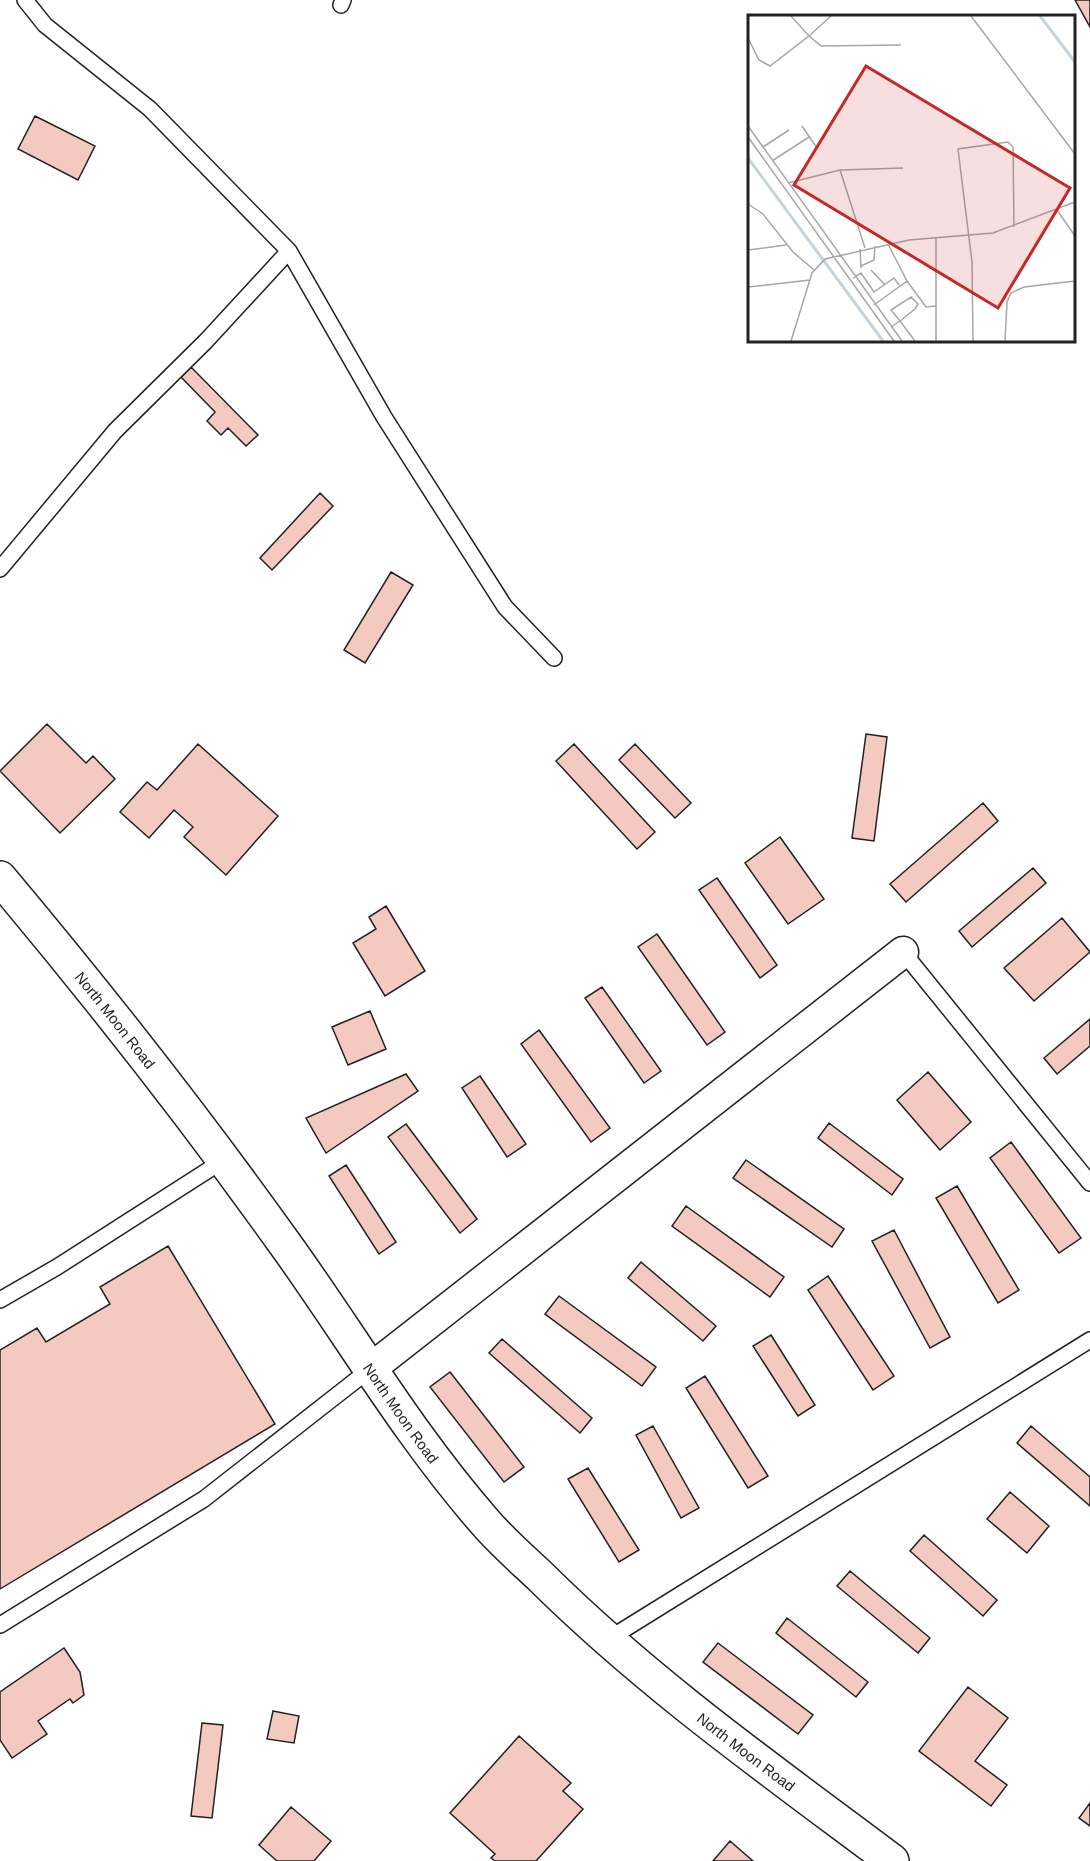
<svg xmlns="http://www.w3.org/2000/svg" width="1090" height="1861" font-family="Helvetica,sans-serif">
<rect width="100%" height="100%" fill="#fff"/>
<path fill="#f3c9c0" stroke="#222" stroke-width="1.5" d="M1075,0H1090V27Z
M35,116L95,146L78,180L18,149Z
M191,367L258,435L246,446L228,428L221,435L207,421L215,412L181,377Z
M320,493L333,506L272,570L260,558Z
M391,572L413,585L365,663L344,650Z
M47,724L86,763L93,756L115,779L60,833L0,771Z
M866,734L887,737L874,841L852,838Z
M198,744L278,816L226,875L184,837L193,827L174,810L149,838L120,812L147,782L157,790Z
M574,744L655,832L637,849L556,761Z
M635,744L691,803L675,818L619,760Z
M983,803L998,821L906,902L890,884Z
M780,837L824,899L788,924L745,863Z
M1033,868L1046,883L972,947L959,931Z
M717,878L777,965L760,978L699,890Z
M386,906L425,971L385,996L353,943L376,929L369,917Z
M1062,918L1090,952L1034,1001L1004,968Z
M657,934L725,1032L707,1045L638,947Z
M602,987L661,1071L644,1083L585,998Z
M370,1011L386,1049L348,1065L332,1027Z
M1090,1019V1046L1057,1074L1044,1058Z
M539,1030L610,1128L591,1142L521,1044Z
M928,1072L971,1122L940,1150L897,1100Z
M406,1074L418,1091L326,1153L306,1118Z
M480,1076L526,1144L507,1157L462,1088Z
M829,1123L903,1179L892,1195L818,1138Z
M406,1124L477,1219L460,1233L388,1137Z
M1011,1142L1081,1238L1059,1253L990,1158Z
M746,1160L844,1229L832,1247L733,1178Z
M346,1165L396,1242L379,1254L329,1176Z
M957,1186L1019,1290L998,1303L936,1198Z
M686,1206L784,1277L770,1297L672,1226Z
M894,1230L950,1337L930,1348L872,1241Z
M168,1246L275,1424L0,1589V1350L37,1328L46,1342L110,1304L100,1287Z
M641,1262L716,1326L703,1341L628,1278Z
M828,1276L894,1376L873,1390L808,1290Z
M559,1296L656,1367L642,1386L545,1314Z
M771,1335L815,1405L798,1416L753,1346Z
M502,1339L592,1418L580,1433L489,1353Z
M450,1372L524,1467L504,1482L430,1387Z
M705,1376L768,1476L748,1488L686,1388Z
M653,1426L699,1508L681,1518L636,1435Z
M1031,1426L1090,1477V1506L1017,1443Z
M588,1468L639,1550L619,1562L568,1479Z
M1010,1492L1049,1526L1027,1553L987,1519Z
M924,1535L997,1600L983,1616L910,1551Z
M850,1571L930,1638L918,1653L837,1586Z
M787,1618L868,1682L856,1697L776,1633Z
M718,1643L813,1715L798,1734L703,1662Z
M64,1648L80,1672L84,1695L73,1703L70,1699L38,1721L47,1734L12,1758L0,1740V1692Z
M968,1687L1008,1718L975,1761L1007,1785L991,1806L919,1751Z
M273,1711L299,1716L294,1743L267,1739Z
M202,1723L223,1725L212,1818L191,1816Z
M519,1736L571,1783L563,1791L583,1809L536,1861H495L491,1858L495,1854L450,1813Z
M1090,1803V1826L1079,1818Z
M291,1807L331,1841L314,1861H277L259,1845Z
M730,1841L753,1861H713Z"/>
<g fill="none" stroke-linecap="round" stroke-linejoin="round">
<defs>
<path id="lane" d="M25,0L45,25L150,109L289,251L384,417L505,607L554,658
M341,5L343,0
M0,569L115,431L206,341L289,251
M903,952L1090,1183
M0,1300L57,1267L224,1160
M0,1625L204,1499L369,1370
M607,1640L1090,1340"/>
<path id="street" d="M369,1370L903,952"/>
<g id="secondary">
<path id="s1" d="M0,878C99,996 195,1118 285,1244C352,1337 408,1434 485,1522C502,1542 523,1560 542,1578C649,1684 772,1771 892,1861"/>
</g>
</defs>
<use href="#lane" stroke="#222" stroke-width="18"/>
<use href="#street" stroke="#222" stroke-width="33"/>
<use href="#secondary" stroke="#222" stroke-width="36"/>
<use href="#lane" stroke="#fff" stroke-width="15"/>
<use href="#street" stroke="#fff" stroke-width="30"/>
<use href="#secondary" stroke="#fff" stroke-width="33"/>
</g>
<g text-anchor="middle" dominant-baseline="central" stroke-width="4.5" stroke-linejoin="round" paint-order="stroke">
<g font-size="15" fill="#222" stroke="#fff">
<text stroke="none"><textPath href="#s1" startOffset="183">North Moon Road</textPath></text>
<text stroke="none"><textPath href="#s1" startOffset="669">North Moon Road</textPath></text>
<text stroke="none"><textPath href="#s1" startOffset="1155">North Moon Road</textPath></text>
</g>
</g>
<g transform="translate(748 15)">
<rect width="327" height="327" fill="#fff"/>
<path fill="none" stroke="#c7d3dd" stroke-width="3" d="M292,1L327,47M0,143L135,326"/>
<path fill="none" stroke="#a7a7a7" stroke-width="1.5" d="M43,1L61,21L83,1M223,1L327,139M0,23L11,45L22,51L61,21L73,31L153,30M0,111L154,326M54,111L69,133M0,122L146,326M15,132L41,115M24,146L61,122M92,155L117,233M40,168L92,155L155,153M0,189L15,199L45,237L66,255M309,195L327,221M188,222V326M112,234L113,253M0,235L38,230M113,251L126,245L127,231M123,255L137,270M105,263L113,258L126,277L146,263L151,270M159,266L178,292L188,291M0,272L62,265M126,290L159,266L140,229M143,312L152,306L167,294L170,289L163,282L143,295L152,306L167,326M43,326L64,258L77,244L161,225L245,218L327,187M225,326L224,247L210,134L260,127L265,132L266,212M257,326L259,287L263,278L276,272L327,266"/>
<path fill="#c62828" fill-opacity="0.15" stroke="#c62828" stroke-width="3" d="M118,51L322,173L250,293L46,170Z"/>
<rect width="327" height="327" fill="none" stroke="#222" stroke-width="3"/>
</g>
</svg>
